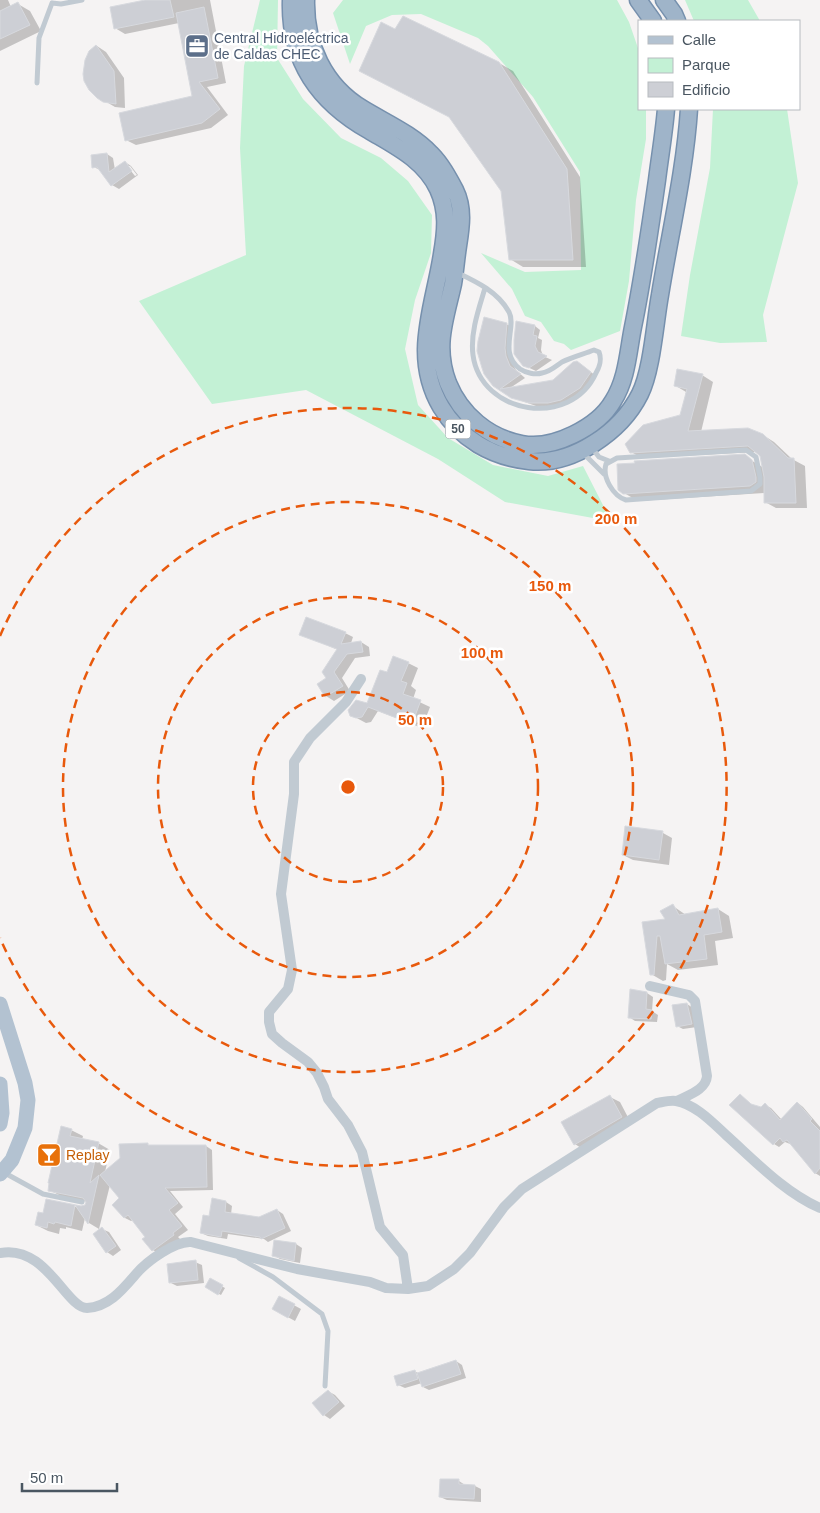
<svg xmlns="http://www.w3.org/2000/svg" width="820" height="1513" font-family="Helvetica,sans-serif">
<rect width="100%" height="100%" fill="#f5f3f3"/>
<path fill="#c3f1d5" d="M260,0H278L277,58L303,99L341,138L381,158L408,181L432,215L431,253L415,300L405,349L418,405L448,438L493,465L548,476L583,466L605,509L613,517L593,518L505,502L438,459L306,390L212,404L139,301L246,255L240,148L244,66Z
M343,0H617L629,22L639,51V109H646V139L636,200L629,281L620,331L571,350L564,344L554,341L541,322L525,316L512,289L481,253L525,272L581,270L580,172L533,97L488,46L478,38L421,14L392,15L366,26L350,64L333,13Z
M685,0H748L760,21H694Z
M713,109H787L798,183L763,315L767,342L720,343L681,336L690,275L710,168Z"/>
<path fill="#0003" fill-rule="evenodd" d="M0,0H8L11,7L18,4L30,11L41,31L0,51Z
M151,0H210L226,83L207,87L228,115L211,128L136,145L126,140L193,97L179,23L125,34L115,28Z
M97,46L106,52L124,78L125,108L115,107L98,97Z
M499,63L513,71L580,177L586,267H523L510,259L502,190Z
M107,154L113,158L115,170L125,162L131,166L138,175L119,189L112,185L101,170L93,167ZM127,166H130L137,175L135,176Z
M517,322L535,326L540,330L538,338L542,340L541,350L543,356L552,360L536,371L523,365Z
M506,324L512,327L510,352L511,361L516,370L525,378L510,388L554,381L583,366L596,376L585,391L567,402L554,406H536L511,397L498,388Z
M702,375L713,382L701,432L763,435L774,442L792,459L805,466L807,508H776L765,502V493L638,501L624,493L744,456L764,468L761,455L757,452L642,458L631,452L681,416L686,392L676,386Z
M345,633L353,637L351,643L361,642L369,647L370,656L355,658L342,678L350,691L334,701L326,696L328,679L338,650L301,634Z
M408,663L418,668L411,686L416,690L413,699L430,707L422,728L378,711L371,722L366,723L351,715L368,705L388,674Z
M663,833L672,838L669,865L633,860L623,855Z
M673,906L686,915L718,909L729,916L733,938L715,941L718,965L678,970L667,964L666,980L663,981L651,974L644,924L667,920Z
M647,993L653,997L652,1011L658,1015L657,1022L635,1021L629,1017Z
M687,1004L693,1008L697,1027L683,1029L677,1026Z
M741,1096L754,1106L761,1108L765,1105L771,1108L782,1120L798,1103L803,1107L820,1127V1176L815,1173L791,1143L790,1144L785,1142L779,1147L774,1144Z
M610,1097L620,1102L631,1123L584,1150L575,1144Z
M71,1130L83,1136L82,1140L98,1143L110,1150L105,1172L206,1146L212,1150L213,1190L170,1191L183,1207L175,1214L188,1230L178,1237L180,1239L159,1254L153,1250L146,1237L133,1220L131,1221L125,1218L114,1205L121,1198L110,1185L99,1229L89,1223L85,1218L82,1231L66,1227V1229L60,1228L59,1234L48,1231L36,1225L44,1214L47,1201L81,1208L87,1204V1202L61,1196L49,1190Z
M213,1200L226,1202L232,1206L231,1214L259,1219L277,1210L283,1214L291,1231L268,1242L264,1239L228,1234L227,1239L208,1236L201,1233L210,1217Z
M102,1229L109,1232L121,1250L113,1256L107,1252Z
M296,1244L302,1248L300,1263L280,1259L273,1255Z
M195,1262L202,1265L204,1283L177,1286L171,1283Z
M210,1280L225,1288L221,1295L206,1287Z
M279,1297L301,1309L295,1321L273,1309Z
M456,1361L462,1365L466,1378L429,1390L423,1387L422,1383L405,1388L398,1385L414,1371L420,1374Z
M328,1391L335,1395L345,1406L330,1419L324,1415Z
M441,1480L459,1481L465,1485L475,1486L481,1489V1502L447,1500L440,1497Z"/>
<path fill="#cdcfd5" stroke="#d7d9de" d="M145,0H170L174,17L114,29L110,7Z
M18,2L30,25L0,39V11Z
M204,7L218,78L199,82L220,109L202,123L125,141L119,113L192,96L176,13Z
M403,16L499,62L567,169L573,260H509L501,191L449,117L359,71L381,22L395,29Z
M96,45L114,71L116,104L103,102L97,98L89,90L84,81L83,74L85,60L89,51Z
M107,153L109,172L125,161L132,171L111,186L97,167L92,168L91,155Z
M484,317L507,323L505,348L506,356L510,366L521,374L500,389L553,380L573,362L577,361L591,372L580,388L561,400L548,403H529L511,398L493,386L484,374L482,368L477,351L478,341Z
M516,321L535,325L533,335L537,336L535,346L538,352L547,356L529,368L523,366L514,354V340Z
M677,369L703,374L688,431L748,428L763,434L788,458H794L796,503H764V477L760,456L748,446L630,453L625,444L643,425L680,415L687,389L674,386Z
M745,454L752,460L756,477V482L750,486L623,494L618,490L617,464L635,463L634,461Z
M306,617L346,632L341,644L361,641L363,652L347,654L334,672L343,686L325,697L317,684L326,678L322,672L337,649L299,635Z
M393,656L409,662L401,681L407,683L403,694L421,700L412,724L368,707L362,717L356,718L350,716L348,710L356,700L367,703L380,670L387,672Z
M625,826L663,831L659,860L622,855Z
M673,904L679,915L718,908L722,932L704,935L707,959L665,964L660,936H657L654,975H650L642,922L665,919L660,911Z
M630,989L647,992L646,1009L652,1010L651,1019L628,1018Z
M687,1003L692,1024L676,1027L672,1005Z
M740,1094L751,1104L761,1107L765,1103L780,1120L797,1102L812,1119L810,1121L820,1131V1168L815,1174L787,1140L783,1142L780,1138L773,1145L729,1105Z
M610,1095L622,1117L574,1145L561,1122Z
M61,1126L72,1129L70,1136L99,1142L90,1183L99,1175L88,1224L75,1205L71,1226L55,1222L54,1224L48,1222L47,1228L35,1225L38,1212L43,1213L46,1199L81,1206L85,1205L86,1202L83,1198L48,1191L49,1183H48Z
M148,1143V1145H206L207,1187L165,1188L178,1203L169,1210L182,1226L173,1233L174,1235L152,1251L142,1239L145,1237L128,1215L124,1218L112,1205L119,1198L100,1175L120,1158L119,1144Z
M212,1198L226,1201L225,1212L259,1217L277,1209L285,1228L261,1239L260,1237L222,1231L221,1237L200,1233L203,1215L209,1216Z
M102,1227L116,1246L106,1253L93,1234Z
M274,1240L296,1243L294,1261L272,1256Z
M196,1260L198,1280L169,1283L167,1264Z
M210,1278L223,1285L218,1295L205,1287Z
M279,1296L295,1304L288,1318L272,1309Z
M456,1360L461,1374L422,1387L417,1373Z
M415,1370L418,1379L397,1386L394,1376Z
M328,1390L339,1402L323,1416L312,1403Z
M440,1479H459V1484L475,1485L474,1499L439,1497Z"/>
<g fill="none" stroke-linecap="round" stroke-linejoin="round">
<defs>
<path id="trunk" d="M291,0C289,61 318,102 370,131C397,147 424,160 438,189C448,211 446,231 442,254C434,307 411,356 441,407C460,439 492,457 529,461C572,466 621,432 640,394C652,370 655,322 660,295C670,233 685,171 689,109
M306,0C305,44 324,86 363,109C386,123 412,134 431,154C441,164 448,177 455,190C464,208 461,227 458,246C456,259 455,272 453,284C445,320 434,346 448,383C461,415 489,438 522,444C553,450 598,427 613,401C627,379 628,352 633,327C643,278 650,229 657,180C660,156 664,133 666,109
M638,0L653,21
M664,0L674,14L677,21"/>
</defs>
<use href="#trunk" stroke="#7690ad" stroke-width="19"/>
<path stroke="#c1cad2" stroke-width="5" d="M52,3L61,4L82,0
M37,83L39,38L52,3
M458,273C477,282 498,292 509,312C517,327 498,353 520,369C526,373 535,375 542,373C550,372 556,366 562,362C572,357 584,354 594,350L599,352C602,360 600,366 596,373C571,429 481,415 473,355C470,333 479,308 485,288
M592,448L599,457L609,461
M746,450L756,457L760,477V484L751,491L626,500C613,496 602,477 606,464L617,458Z
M583,453L604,474
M3,1172L43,1194L82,1202
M239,1258L273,1277L322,1314L328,1331L325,1386"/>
<path stroke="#c1cad2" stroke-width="10" d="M361,679L346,702L310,738L294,762V794L281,894L292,970L288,989L269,1012V1022L272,1034L282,1043L308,1062L317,1073L324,1087L328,1099L348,1125L362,1152L380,1227L403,1255L408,1289
M650,986L689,995L695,1001L707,1076C706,1090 688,1095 677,1101
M0,1253C46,1244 66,1308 87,1308C109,1307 123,1289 136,1274C147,1261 175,1241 191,1242L297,1269L370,1282L386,1288L408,1289L428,1286L454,1269L470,1253L504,1207L522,1189L657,1103C663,1102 670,1100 676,1101C695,1104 713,1123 726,1135C755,1161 784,1192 820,1208"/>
<path stroke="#b3c2d1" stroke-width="15" d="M0,1004L25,1083L28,1100L25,1128L12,1160L0,1174
M0,1084L2,1113L0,1124"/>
<use href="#trunk" stroke="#9fb4c9" stroke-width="16"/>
</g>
<g fill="none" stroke="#e8590c" stroke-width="2.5" stroke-dasharray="9 6">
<circle cx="348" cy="787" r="95"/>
<circle cx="348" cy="787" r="190"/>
<circle cx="348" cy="787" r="285"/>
<path d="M0 636A379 379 0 1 1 0 938"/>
</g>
<defs>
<symbol id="office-square" viewBox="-11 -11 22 22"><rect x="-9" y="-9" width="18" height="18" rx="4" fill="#5c6f8a" stroke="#fff"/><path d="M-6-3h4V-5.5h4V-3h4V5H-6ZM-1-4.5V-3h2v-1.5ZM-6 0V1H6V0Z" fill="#fff"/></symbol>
<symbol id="bar-square" viewBox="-11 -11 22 22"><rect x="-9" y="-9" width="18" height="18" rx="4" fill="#e8710a" stroke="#fff"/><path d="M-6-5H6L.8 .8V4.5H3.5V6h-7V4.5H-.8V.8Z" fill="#fff"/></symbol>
</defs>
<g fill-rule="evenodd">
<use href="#office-square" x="183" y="32" width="28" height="28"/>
<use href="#bar-square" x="35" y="1141" width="28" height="28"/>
</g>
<g text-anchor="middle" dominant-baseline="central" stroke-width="5" stroke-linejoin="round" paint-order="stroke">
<rect fill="#fff" stroke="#808990" stroke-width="1" x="445.5" y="419.5" width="25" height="19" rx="4"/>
<g font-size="12" font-weight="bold" fill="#4a5661">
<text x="458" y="429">50</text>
</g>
<g font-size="14" fill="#4e5e75" stroke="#fff" text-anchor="start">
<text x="214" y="38">Central Hidroeléctrica<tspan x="214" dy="16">de Caldas CHEC</tspan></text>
</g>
<g font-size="14" fill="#c56008" stroke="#fff" text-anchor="start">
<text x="66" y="1155">Replay</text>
</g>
</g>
<circle cx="348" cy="787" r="8" fill="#e8590c" stroke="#fff" stroke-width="2.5"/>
<g font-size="15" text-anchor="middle" font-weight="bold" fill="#e8590c" stroke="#fff" stroke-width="5" stroke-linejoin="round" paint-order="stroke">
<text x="616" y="524">200 m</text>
<text x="550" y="591">150 m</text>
<text x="482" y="658">100 m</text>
<text x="415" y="725">50 m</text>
</g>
<rect x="638" y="20" width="162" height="90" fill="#ffffff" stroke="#b7bbc0"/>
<rect x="648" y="36" width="25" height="8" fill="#b3c2d1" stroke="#b7bbc0"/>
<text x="682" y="45" font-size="15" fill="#4a5661">Calle</text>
<rect x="648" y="58" width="25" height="15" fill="#c3f1d5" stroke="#b7bbc0"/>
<text x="682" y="70" font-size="15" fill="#4a5661">Parque</text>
<rect x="648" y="82" width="25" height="15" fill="#cdcfd5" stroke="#b7bbc0"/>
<text x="682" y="95" font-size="15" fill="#4a5661">Edificio</text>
<path d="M22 1483v8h95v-8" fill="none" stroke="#4a5661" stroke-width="2.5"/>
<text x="30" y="1483" font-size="15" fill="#4a5661" stroke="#ffffff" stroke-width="4" paint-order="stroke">50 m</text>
</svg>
